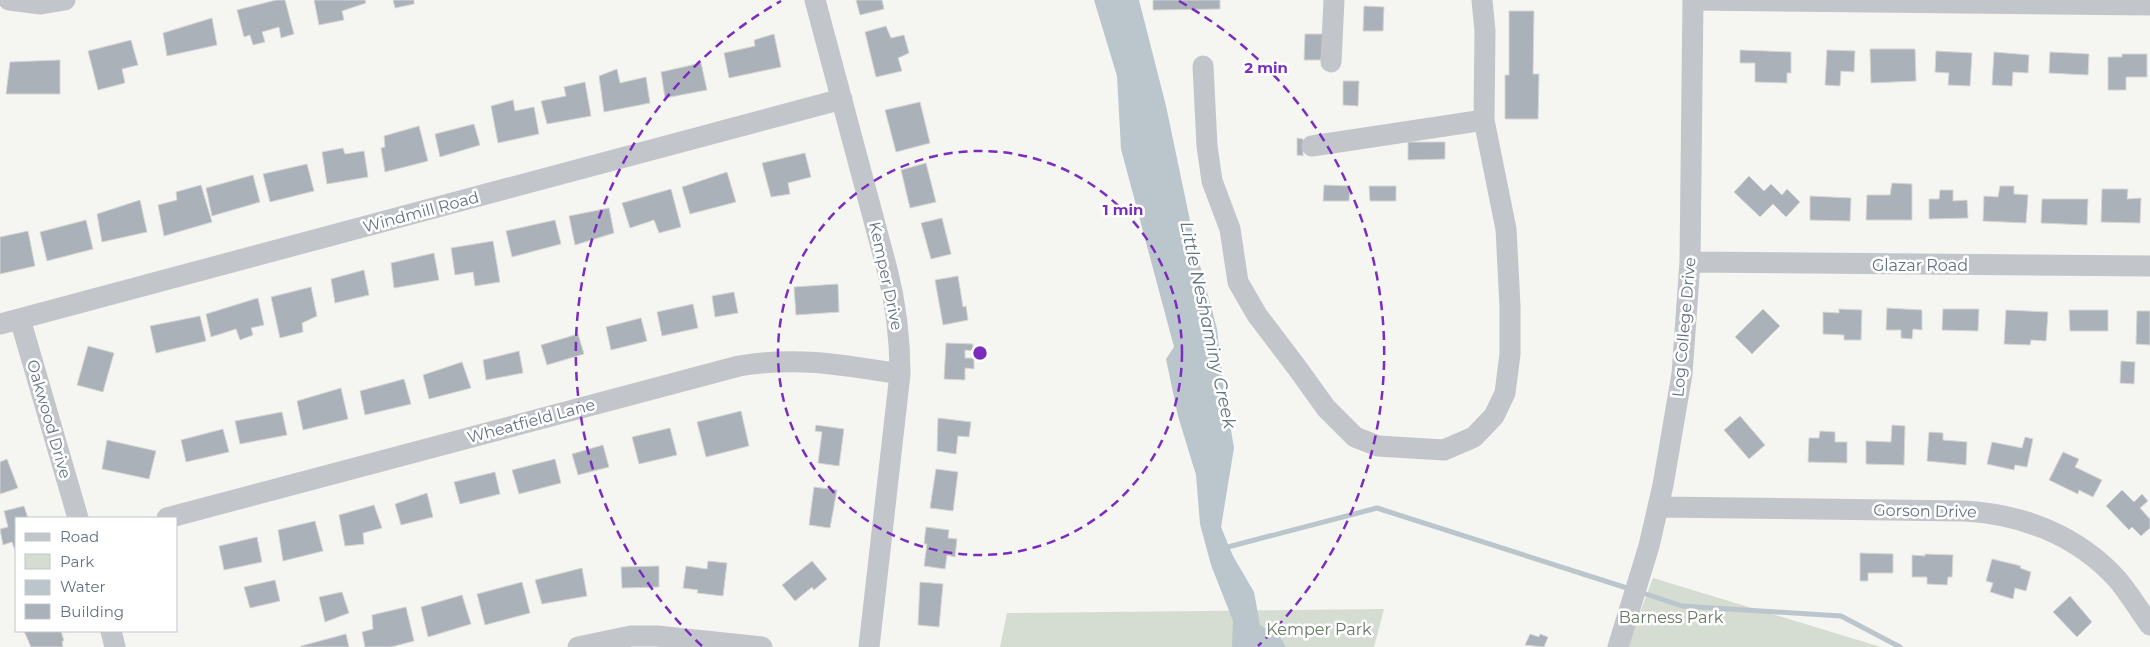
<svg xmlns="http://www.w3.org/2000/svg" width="2150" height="647" font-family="Montserrat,sans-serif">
<rect width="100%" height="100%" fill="#f5f5f1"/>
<path fill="#d5dcd2" d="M1653,578L1881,647H1627Z
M1384,609L1374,647H1000L1007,613Z"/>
<path fill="#bbc6cc" d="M1094,0H1139L1166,106L1197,254L1217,329L1223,383L1234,448L1221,527L1233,556L1254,592L1260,625L1280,637L1286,647H1232L1233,621L1211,565L1200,524L1196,475L1178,416L1166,359L1174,347L1121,149L1117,76Z"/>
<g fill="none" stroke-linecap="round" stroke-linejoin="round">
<path stroke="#bbc6cc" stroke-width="5" d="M1224,548L1377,508L1630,589
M1640,592L1682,606L1841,616L1900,647"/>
</g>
<path fill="#aab1b8" stroke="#d6d6d4" d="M276,0H285L294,34L281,38L279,27L262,32L265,42L253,45L250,35L244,37L237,10Z
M314,0H365L366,3L342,11L344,20L319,25Z
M393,0H414V4L395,8Z
M856,0H882L884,9L860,15Z
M1153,0H1220V9L1153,10Z
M1364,6L1384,7L1383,31H1363Z
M1509,11H1534L1533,74H1539L1538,119H1505V75H1509Z
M212,18L217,45L167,56L163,33Z
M886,26L891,38L904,35L909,53L898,58L902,71L876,77L865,32Z
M774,34L781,67L729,78L724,53L755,46L754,40Z
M1305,34H1323L1321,60H1304Z
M131,40L138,65L122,69L125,83L98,90L88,51Z
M1870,49H1915L1916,81L1871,83Z
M1740,50L1791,52V73H1787V83L1755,82V63H1740Z
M1827,50L1855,51L1854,72L1841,71L1840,86L1825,85Z
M1936,51L1972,53L1970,86L1948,85L1949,73L1935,72Z
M1994,52L2029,55L2028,73L2013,72L2012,86L1992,85Z
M2050,52L2089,54L2088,75L2049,73Z
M2122,54H2147V77H2126V90H2108V57H2122Z
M60,60V94H6L10,62Z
M701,63L707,90L665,98L661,72Z
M617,69L620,83L646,77L650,103L604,112L599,76Z
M1343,81H1359L1358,106L1343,105Z
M585,82L591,116L547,124L541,101L566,96L564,87Z
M513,100L515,111L534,107L539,134L498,143L491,106Z
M920,102L930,143L896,152L885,110Z
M474,124L480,145L440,157L435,134Z
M419,126L428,161L385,172L381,148L385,147L384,136Z
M1297,138L1303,139V156L1297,155Z
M1408,142H1445V159L1408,160Z
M343,148L345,154L364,151L368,177L327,184L322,152Z
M805,153L811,177L788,183L790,194L771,197L762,163Z
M926,163L936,202L910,208L901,170Z
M307,164L314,191L270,202L263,174Z
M727,172L736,202L690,214L682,187Z
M253,175L260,202L212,216L206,188Z
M1749,176L1764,191L1771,184L1782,195L1787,189L1800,202L1786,217L1773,204L1760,217L1734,192Z
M1892,183L1912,184V220H1866L1867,195H1890Z
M201,185L212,222L164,236L158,205L177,200L176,192Z
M1324,185L1350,186L1349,201H1323Z
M1369,186H1396V201H1370Z
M2000,186H2014V194L2028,195L2026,223L1983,221L1984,196L1998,197Z
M671,189L681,227L659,233L654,220L630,228L622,203Z
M2102,189H2128L2127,199L2141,198L2140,223L2101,222Z
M1940,190H1953V201L1967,200L1968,218L1929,219V199H1939Z
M1810,196L1851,198L1850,221L1810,220Z
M2042,199H2088L2087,225L2041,223Z
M140,200L147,232L102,242L97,214Z
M609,208L614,233L575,245L569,216Z
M942,218L951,254L931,259L921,223Z
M86,220L93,249L47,261L40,232Z
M555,220L561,244L512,257L506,231Z
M28,231L35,266L0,274V237Z
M493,241L500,282L475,286L473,272L455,275L451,248Z
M434,253L439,280L394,288L391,263Z
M364,270L369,295L335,303L331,279Z
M958,276L963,307L966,306L968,320L943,325L935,280Z
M838,284L839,312L796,315L794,287Z
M311,287L317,316L302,323L303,332L280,338L271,297Z
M734,292L738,313L715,317L712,296Z
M258,298L264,325L251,328L253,335L240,340L236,329L211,337L206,314Z
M693,304L698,328L662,336L657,312Z
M1887,308L1922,310V330L1913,329L1912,339L1901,338V330H1886Z
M1763,309L1780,326L1752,354L1735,337Z
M1839,309L1862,310L1861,340H1844V335L1823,334V312L1839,313Z
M1943,309H1979L1978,331L1942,330Z
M2006,310L2048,312L2046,341L2031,340L2030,345L2004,344Z
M2069,310H2108V331H2070Z
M2137,311H2150V345L2136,344Z
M200,316L206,341L156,353L150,326Z
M641,318L647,341L611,350L606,327Z
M578,334L584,354L547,365L541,345Z
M946,343L973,344V351L965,350V358H974V369L965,368V380L944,379Z
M88,346L114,353L103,392L77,385Z
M519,351L523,373L486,380L483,360Z
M2121,361L2135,362L2134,384L2120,383Z
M462,362L471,388L429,399L423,375Z
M404,379L411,404L365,415L360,391Z
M341,388L348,419L303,430L297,401Z
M741,411L749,446L706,457L697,422Z
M282,412L287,435L240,444L235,421Z
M1740,416L1765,445L1749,459L1724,430Z
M938,418L971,422L969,437L958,436L956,454L937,451Z
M816,425L844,429L839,466L818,463L822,432L815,431Z
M1892,425L1905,426L1904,465L1866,464V441L1891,442Z
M670,428L677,455L639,464L632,437Z
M223,429L229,452L186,462L181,440Z
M1820,431L1835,432V442H1847V463L1808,462L1809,438H1819Z
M1929,432L1943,433V440L1967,442L1966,465L1927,461Z
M2025,437L2033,439L2027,467L2015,465L2014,470L1987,464L1992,442L2022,448Z
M107,440L156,451L149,479L102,469Z
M603,445L609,467L578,475L572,454Z
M2063,452L2079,459L2075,467L2102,480L2093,497L2079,490L2078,494L2049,480Z
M7,459L18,488L0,494V462Z
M555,459L561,483L519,494L512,470Z
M936,469L958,472L953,511L930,508Z
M495,472L500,494L460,504L454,482Z
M814,487L837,490L830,528L809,525Z
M2122,490L2134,502L2142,494L2148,501L2140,508L2150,519V528L2141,536L2132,527L2129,530L2106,506Z
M427,493L433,517L401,525L395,504Z
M374,505L382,528L363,533L364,544L345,546L339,515Z
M24,506L28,518H16V548H14L12,542L3,545L0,529L8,527L4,511Z
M315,521L323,551L283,561L278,530Z
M926,527L949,530L948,538L957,539L955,557L947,555L945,569L924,566L927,544H924Z
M257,537L262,562L224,570L219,546Z
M1860,553L1893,554V573H1868V581H1860Z
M1925,554L1953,555L1952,577H1948L1947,585L1927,584V577H1912V555L1925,556Z
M1992,559L2021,566L2020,568L2031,572L2026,591L2015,588L2013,599L1990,592L1993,583L1986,581Z
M708,561L727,563L723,596L697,593L698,590L683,588L686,566L707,569Z
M812,561L827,579L814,590L812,587L795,601L782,585Z
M659,566V587L622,588L621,567Z
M582,568L587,596L542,604L535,580Z
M275,580L280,601L250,608L244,587Z
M522,582L530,613L485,625L477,594Z
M920,582L943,584L939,627L918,625Z
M342,592L349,613L325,622L319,597Z
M462,595L471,624L428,637L421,607Z
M2070,596L2092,622L2077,637L2053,612Z
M406,607L414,641L391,647H365L362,632L373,629L372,615Z
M24,631H61L64,641H62L63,647H31Z
M346,634L349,647H301V646Z
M1530,634L1539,637L1540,634L1548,637L1544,647L1525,645Z"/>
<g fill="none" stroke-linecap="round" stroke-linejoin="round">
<path stroke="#c2c5c9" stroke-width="21" d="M9,0L41,4L65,0
M815,0L887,269C896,304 900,337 900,374L869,647
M1694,0L2150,5
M1331,62L1334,0
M1203,66L1207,146L1212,181L1230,229L1238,282L1257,315L1298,369L1326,408L1355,437L1378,446L1444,450L1474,437L1494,416L1505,393L1510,354V306L1506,229L1484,120L1485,31L1482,0
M1312,146L1484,120
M1690,262L2150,266
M20,319L78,518
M0,324L842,99
M1658,507L1964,511C2022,514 2077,535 2117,579C2129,593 2139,610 2150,625
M167,518L739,366C797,356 844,365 900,374
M111,631L115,647
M578,647L631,636H657L762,647
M1618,647L1649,546L1663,485L1682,374L1690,262L1693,0"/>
</g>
<g fill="none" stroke="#7b2cbf" stroke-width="2.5" stroke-dasharray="9 6">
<circle cx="980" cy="353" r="202"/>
<path d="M702 646A404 404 0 0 1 781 1M1179 1A404 404 0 0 1 1258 646"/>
</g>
<g text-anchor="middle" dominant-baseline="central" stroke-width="5" stroke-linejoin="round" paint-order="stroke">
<g font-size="16" fill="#637283" stroke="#fff">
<text transform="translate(421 212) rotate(-15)">Windmill Road</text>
<text x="1920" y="265">Glazar Road</text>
<text transform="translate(886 276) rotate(78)">Kemper Drive</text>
<text transform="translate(1684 327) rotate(-85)">Log College Drive</text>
<text transform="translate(49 419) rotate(74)">Oakwood Drive</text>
<text transform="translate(531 421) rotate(-15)">Wheatfield Lane</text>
<text transform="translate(1925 511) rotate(1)">Gorson Drive</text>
</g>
<g font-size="16" fill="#657a62" stroke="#fff">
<text x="1671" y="617">Barness Park</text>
<text x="1319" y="629">Kemper Park</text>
</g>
<g font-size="18" font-style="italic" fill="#5f7580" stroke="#fff">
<text transform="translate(1208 325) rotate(78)">Little Neshaminy Creek</text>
</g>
</g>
<circle cx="980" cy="353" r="8" fill="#7b2cbf" stroke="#fff" stroke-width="2.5"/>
<g font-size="15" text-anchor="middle" font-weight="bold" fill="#7b2cbf" stroke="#fff" stroke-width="5" stroke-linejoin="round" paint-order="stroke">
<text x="1266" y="73">2 min</text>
<text x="1123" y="215">1 min</text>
</g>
<rect x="15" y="517" width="162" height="115" fill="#ffffff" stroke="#c1c7cd"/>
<rect x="25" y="533" width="25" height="8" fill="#c2c5c9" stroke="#c1c7cd"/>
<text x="60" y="542" font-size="15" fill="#637283">Road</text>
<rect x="25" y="554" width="25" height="15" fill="#d5dcd2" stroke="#c1c7cd"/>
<text x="60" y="567" font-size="15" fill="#637283">Park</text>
<rect x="25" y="580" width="25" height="15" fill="#bbc6cc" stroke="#c1c7cd"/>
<text x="60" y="592" font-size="15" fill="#637283">Water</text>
<rect x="25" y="604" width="25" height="15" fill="#aab1b8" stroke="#c1c7cd"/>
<text x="60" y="617" font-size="15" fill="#637283">Building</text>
</svg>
